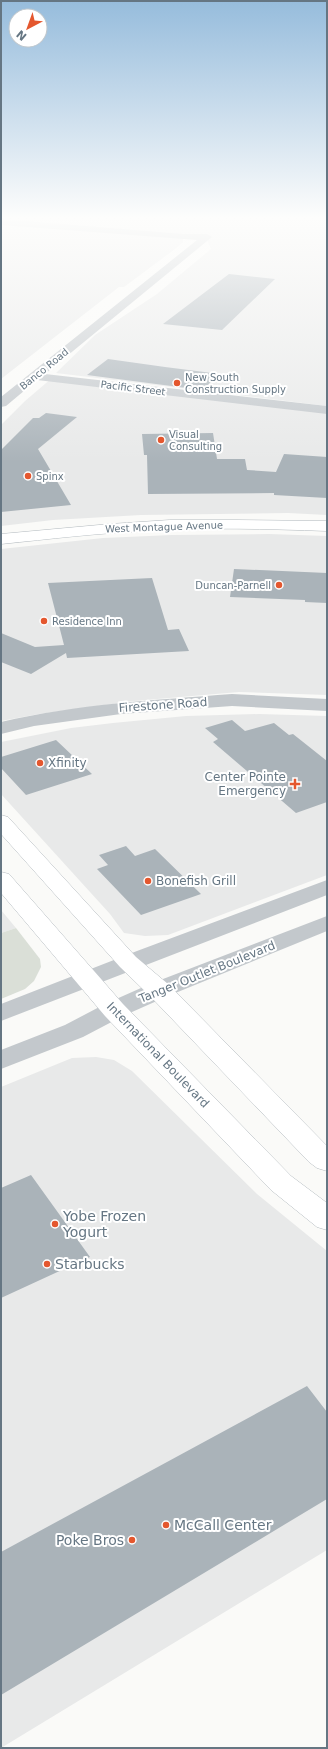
<svg xmlns="http://www.w3.org/2000/svg" width="328" height="1749" font-family="'DejaVu Sans',sans-serif">
<rect width="100%" height="100%" fill="#fafaf8"/>
<path fill="#e8e9e9" d="M1,217L327,218V406L56,373L95,335L157,294L211,249L206,237L183,236V242L175,249L124,287H119L1,379Z
M52,378L327,410V515L288,513L141,515L53,520L1,526V425L25,401Z
M269,534L327,536V695L239,692L134,701L39,714L1,721V549L103,538L172,535Z
M259,714L327,716V875L168,935L145,936L124,933L110,914L1,794V742L71,728L113,723L186,716Z
M1,910L16,928L1,933Z
M96,1057L114,1060L132,1071L257,1194L327,1251V1550L1,1748V1087L72,1058Z"/>
<path fill="#dadfd7" d="M16,928L40,959L41,967L34,981L25,989L1,999V933Z"/>
<path fill="#aab3b9" d="M229,274L275,279L222,330L163,324Z
M108,359L165,367L220,374L202,390L87,375Z
M46,413L77,417L38,449L71,505L1,512V450L33,418H39Z
M213,433L217,459H245L247,470L276,472L284,454L327,457V498L274,495V493L148,494L147,455H144L142,434Z
M234,569L327,573V603L305,602V600L230,597Z
M152,578L168,630L179,629L189,651L67,658L66,653L31,674L1,662V633L35,647L64,645L48,583Z
M232,720L245,731L274,723L289,735L293,734L327,761V802L296,813L213,742L218,739L205,728Z
M56,740L92,774L26,795L1,768V757Z
M126,846L135,856L155,849L201,894L141,915L97,869L108,865L99,855Z
M31,1175L90,1257L1,1298V1188Z
M307,1386L327,1412V1499L1,1695V1552Z"/>
<g fill="none" stroke-linecap="round" stroke-linejoin="round">
<defs>
<path id="secondary" d="M170,520H237L327,521V531C267,529 207,527 147,531C98,533 50,539 1,544V534L110,524Z
M1,815L8,817L136,957L168,984L327,1146V1171L317,1168L309,1162L150,996L120,967L1,834Z
M1,872L9,874L123,1004L291,1176L327,1203V1230L317,1227L271,1190L105,1016L1,893Z"/>
</defs>
<use href="#secondary" stroke="#b3babf" stroke-width="1"/>
<path fill="#c3c8cc" fill-rule="evenodd" d="M1,219L183,234H207L212,237L45,374L327,406V414L37,380L6,406L1,407V397L197,240L1,225Z
M232,694L327,699V711L232,706L121,714L34,726L1,734V722C77,704 155,700 232,694Z"/>
<path fill="#c3c8cc" fill-rule="evenodd" d="M327,880V895L1,1021V1004L137,951Z
M327,916V931L168,996L123,1016L83,1037L1,1069V1050L65,1025L105,1004L150,984Z"/>
<use href="#secondary" fill="#fff" fill-rule="evenodd"/>
</g>
<linearGradient id="sky" x2="0" y2="1"><stop stop-color="#96bcdc"/><stop offset="0.47" stop-color="#fdfdfc"/><stop offset="1" stop-color="#fdfdfc" stop-opacity="0"/></linearGradient>
<rect width="328" height="462" fill="url(#sky)"/>
<g fill="#e4572e" stroke="#fff" stroke-width="1.5">
<circle cx="177" cy="383" r="4"/>
<circle cx="161" cy="440" r="4"/>
<circle cx="28" cy="476" r="4"/>
<circle cx="279" cy="585" r="4"/>
<circle cx="44" cy="621" r="4"/>
<circle cx="40" cy="763" r="4"/>
<path d="M293 778h4v4h4v4h-4v4h-4v-4h-4v-4h4z"/>
<circle cx="148" cy="881" r="4"/>
<circle cx="55" cy="1224" r="4"/>
<circle cx="47" cy="1264" r="4"/>
<circle cx="166" cy="1525" r="4"/>
<circle cx="132" cy="1540" r="4"/>
</g>
<g text-anchor="middle" dominant-baseline="central" stroke-width="4" stroke-linejoin="round" paint-order="stroke">
<g font-size="10" fill="#657683" stroke="#fff">
<text transform="translate(44 369) rotate(-39)">Banco Road</text>
<text transform="translate(133 388) rotate(7)">Pacific Street</text>
<text transform="translate(164 527) rotate(-2)">West Montague Avenue</text>
</g>
<g font-size="10" fill="#657683" stroke="#fff" text-anchor="start">
<text x="185" y="377">New South<tspan x="185" dy="12">Construction Supply</tspan></text>
<text x="169" y="434">Visual<tspan x="169" dy="12">Consulting</tspan></text>
<text x="36" y="476">Spinx</text>
<text x="271" y="585" text-anchor="end">Duncan-Parnell</text>
<text x="52" y="621">Residence Inn</text>
</g>
<g font-size="12" fill="#657683" stroke="#fff">
<text transform="translate(163 705) rotate(-4)">Firestone Road</text>
<text transform="translate(207 972) rotate(-22)">Tanger Outlet Boulevard</text>
<text transform="translate(158 1055) rotate(46)">International Boulevard</text>
</g>
<g font-size="12" fill="#657683" stroke="#fff" text-anchor="start">
<text x="48" y="763">Xfinity</text>
<text x="286" y="777" text-anchor="end">Center Pointe<tspan x="286" dy="14">Emergency</tspan></text>
<text x="156" y="881">Bonefish Grill</text>
</g>
<g font-size="14" fill="#657683" stroke="#fff" text-anchor="start">
<text x="63" y="1216">Yobe Frozen<tspan x="63" dy="16">Yogurt</tspan></text>
<text x="55" y="1264">Starbucks</text>
<text x="174" y="1525">McCall Center</text>
<text x="124" y="1540" text-anchor="end">Poke Bros</text>
</g>
</g>
<rect width="328" height="1749" fill="none" stroke="#657683" stroke-width="4"/>
<g transform="translate(28 28) rotate(221)"><circle r="19" fill="#ffffff" stroke="#c1c8cd"/>
<path d="M0-3L7 15L0 10L-7 15Z" fill="#e4572e"/>
<text y="-6" font-size="11" font-weight="bold" text-anchor="middle" fill="#657683">N</text>
</g>
</svg>
